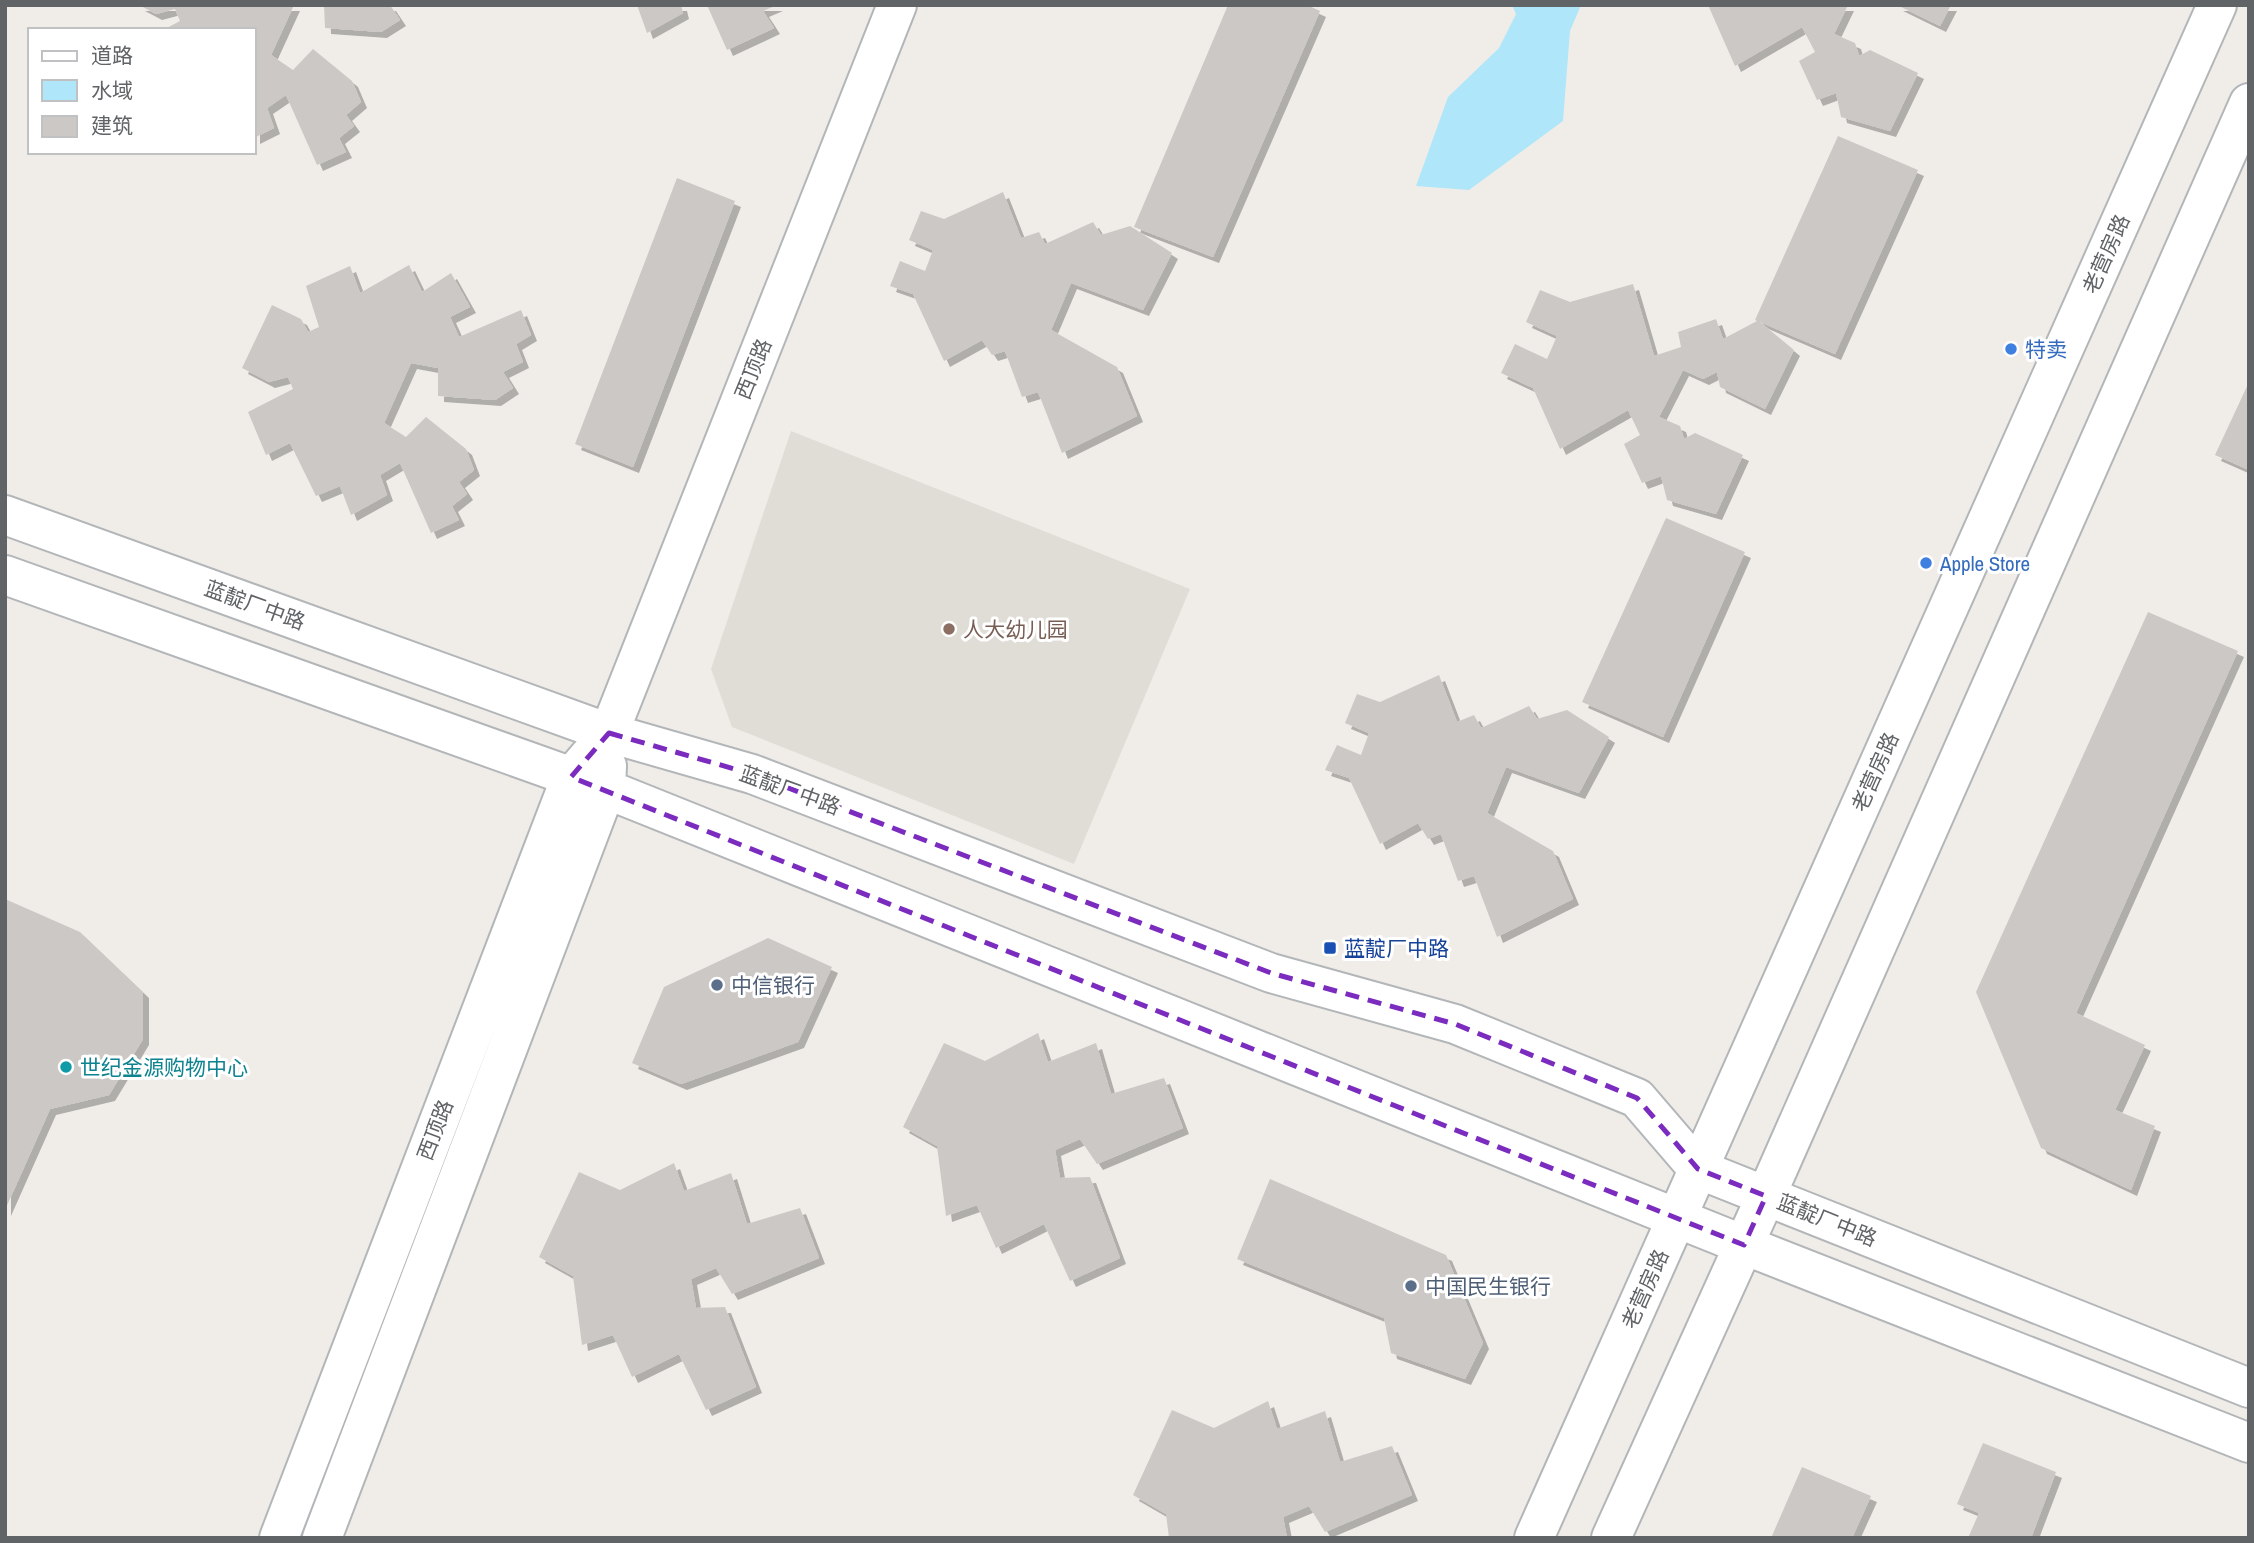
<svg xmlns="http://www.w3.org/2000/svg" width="2254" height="1543" font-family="'Archivo Narrow','Noto Sans SC',sans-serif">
<defs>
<filter id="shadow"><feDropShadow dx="6" dy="6" stdDeviation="0" flood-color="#0004"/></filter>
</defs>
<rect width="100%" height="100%" fill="#f0ede9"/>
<path fill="#e0ddd7" d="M791,431L1190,589L1074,864L732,727L711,669Z"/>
<path fill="#b0e6f9" d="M1512,5H1581L1570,31L1563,121L1469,190L1416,186L1448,97L1499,48L1516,14Z"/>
<path fill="#ccc8c5" filter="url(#shadow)" d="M139,5H294L271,55L293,70L313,49L352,81L361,102L346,115L354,126L339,138L346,152L317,165L286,95L267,108L274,128L254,138V30H163L180,21L175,9L156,14Z
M324,5H390L400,20L381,32L325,28Z
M637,5H681L683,13L647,33Z
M707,5H777L763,11L774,28L727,50Z
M1228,5H1307L1320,11L1213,257L1134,227Z
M1708,5H1848L1834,34L1855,43L1859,56L1870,50L1918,73L1890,131L1841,117L1836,93L1817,100L1799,61L1815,52L1802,27L1735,66Z
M1897,5H1951L1940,26Z
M1838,136L1918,170L1835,354L1760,322L1794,350L1765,409L1720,387L1717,372L1703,379L1683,370L1659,417L1680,426L1684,439L1695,433L1743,455L1716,514L1667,500L1661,476L1642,483L1624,444L1640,435L1628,410L1560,449L1533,388L1501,373L1515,344L1547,359L1557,336L1526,322L1540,290L1570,302L1633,284L1654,356L1681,347L1678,332L1716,319L1723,339L1757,321L1755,320Z
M677,178L735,201L633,467L575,444Z
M1003,192L1021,238L1039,232L1045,244L1093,222L1101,235L1130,226L1172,253L1143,310L1071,283L1051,330L1117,367L1137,416L1062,453L1038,392L1022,397L1005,351L992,355L982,340L944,361L913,294L890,286L900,261L925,271L933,250L909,240L921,211L944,219Z
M409,265L422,292L451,273L470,307L450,317L459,337L521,310L531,335L516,344L523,362L503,372L513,388L495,400L438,396V368L411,363L384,423L406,437L426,417L466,449L474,470L459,482L467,494L452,506L459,520L431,533L400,463L380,475L387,495L351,515L340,486L316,496L290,443L266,455L248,412L293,389L288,377L269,382L242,368L272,305L301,319L308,332L319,327L306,286L350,266L360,293Z
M2249,382V470L2215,455Z
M1666,518L1745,552L1663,737L1582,702Z
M2148,612L2238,651L2076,1013L2145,1045L2115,1110L2155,1126L2131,1190L2041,1148L1976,992Z
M1439,675L1457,722L1474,715L1481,728L1529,706L1537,719L1567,710L1609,737L1579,793L1506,767L1487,813L1553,851L1573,899L1497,937L1474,876L1458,881L1441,834L1428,839L1418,823L1380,844L1349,778L1325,770L1337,745L1361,755L1369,733L1345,723L1357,694L1380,702Z
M5,899L80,932L143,992V1039L109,1095L50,1109L5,1210Z
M768,938L832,967L798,1042L681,1084L632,1063L664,987Z
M1038,1033L1048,1062L1096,1043L1111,1094L1164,1078L1183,1128L1097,1164L1080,1139L1055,1150L1060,1178L1090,1177L1120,1258L1070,1281L1044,1224L996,1248L977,1205L946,1216L937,1146L903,1127L944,1043L985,1061Z
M674,1163L684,1191L731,1173L747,1224L800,1208L819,1258L732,1294L716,1268L691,1279L696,1308L725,1307L756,1387L706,1410L679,1354L632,1377L613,1335L582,1345L573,1276L539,1257L579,1172L620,1190Z
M1270,1179L1446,1255L1483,1343L1465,1379L1391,1353L1384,1318L1237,1259Z
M1268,1401L1277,1429L1325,1411L1340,1462L1392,1446L1412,1495L1325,1532L1309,1506L1283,1517L1287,1538H1169L1166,1514L1133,1495L1172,1410L1214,1428Z
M1983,1443L2056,1472L2031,1538H1968L1979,1513L1957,1504Z
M1802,1467L1871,1496L1852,1538H1771Z"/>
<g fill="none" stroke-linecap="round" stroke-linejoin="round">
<defs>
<path id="minor" d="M5,515L609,733L752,774L1271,973L1455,1024L1637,1098L1698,1169L2249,1388
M5,575L606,789L1744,1245L2249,1443
M279,1538L571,777L609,733L897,5
M322,1538L606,789L607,766
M1534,1538L2217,5
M1611,1538L1766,1196L2249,103"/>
</defs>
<use href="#minor" stroke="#b3b6b9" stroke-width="42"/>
<use href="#minor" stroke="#fff" stroke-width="38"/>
</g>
<path fill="none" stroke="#7b2cbf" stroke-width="5" stroke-dasharray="14 9" stroke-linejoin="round" d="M609,733L752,774L1271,973L1455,1024L1637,1098L1698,1169L1766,1196L1744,1245L571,777Z"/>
<g fill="#3f7fe0" stroke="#fff" stroke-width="2.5">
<circle cx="2011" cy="349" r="7"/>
<circle cx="1926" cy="563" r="7"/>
</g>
<circle fill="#8d6e63" stroke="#fff" stroke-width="2.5" cx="949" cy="629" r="7"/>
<rect fill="#1a4fb4" stroke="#fff" stroke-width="2.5" x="1323" y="941" width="14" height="14" rx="3.5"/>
<g fill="#5c6f8a" stroke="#fff" stroke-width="2.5">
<circle cx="717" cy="985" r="7"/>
<circle cx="1411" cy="1286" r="7"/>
</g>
<circle fill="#0f9aa8" stroke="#fff" stroke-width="2.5" cx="66" cy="1067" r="7"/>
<g text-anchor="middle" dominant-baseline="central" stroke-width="6" stroke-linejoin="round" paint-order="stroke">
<g font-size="21" fill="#606467" stroke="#fff">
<text transform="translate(2106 254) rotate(-66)">老营房路</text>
<text transform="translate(753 369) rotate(-68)">西顶路</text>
<text transform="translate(255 605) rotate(20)">蓝靛厂中路</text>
<text transform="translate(1875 772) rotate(-66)">老营房路</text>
<text transform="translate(790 790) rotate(20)">蓝靛厂中路</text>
<text transform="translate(435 1130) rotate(-69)">西顶路</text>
<text transform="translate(1827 1220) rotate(22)">蓝靛厂中路</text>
<text transform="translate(1645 1289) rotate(-66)">老营房路</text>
</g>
<g font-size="21" fill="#366cbe" stroke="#fff" text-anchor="start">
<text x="2025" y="349">特卖</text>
<text x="1940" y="563">Apple Store</text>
</g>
<g font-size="21" fill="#785e54" stroke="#fff" text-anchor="start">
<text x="963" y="629">人大幼儿园</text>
</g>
<g font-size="21" fill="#164399" stroke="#fff" text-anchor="start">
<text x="1344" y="948">蓝靛厂中路</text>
</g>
<g font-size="21" fill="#4e5e75" stroke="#fff" text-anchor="start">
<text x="731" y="985">中信银行</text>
<text x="1425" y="1286">中国民生银行</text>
</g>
<g font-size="21" fill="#0d838f" stroke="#fff" text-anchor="start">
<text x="80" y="1067">世纪金源购物中心</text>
</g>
</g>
<rect width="2254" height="1543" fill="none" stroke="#606467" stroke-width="14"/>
<rect x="28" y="28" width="228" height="126" fill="#ffffff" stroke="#bfc1c2" stroke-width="2"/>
<rect x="42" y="51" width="35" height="10" fill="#ffffff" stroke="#bfc1c2" stroke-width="2"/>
<text x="91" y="63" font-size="21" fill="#606467">道路</text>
<rect x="42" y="80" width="35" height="21" fill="#b0e6f9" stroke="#bfc1c2" stroke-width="2"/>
<text x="91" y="98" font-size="21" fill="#606467">水域</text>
<rect x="42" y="116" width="35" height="21" fill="#ccc8c5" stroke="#bfc1c2" stroke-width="2"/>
<text x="91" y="133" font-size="21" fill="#606467">建筑</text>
</svg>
